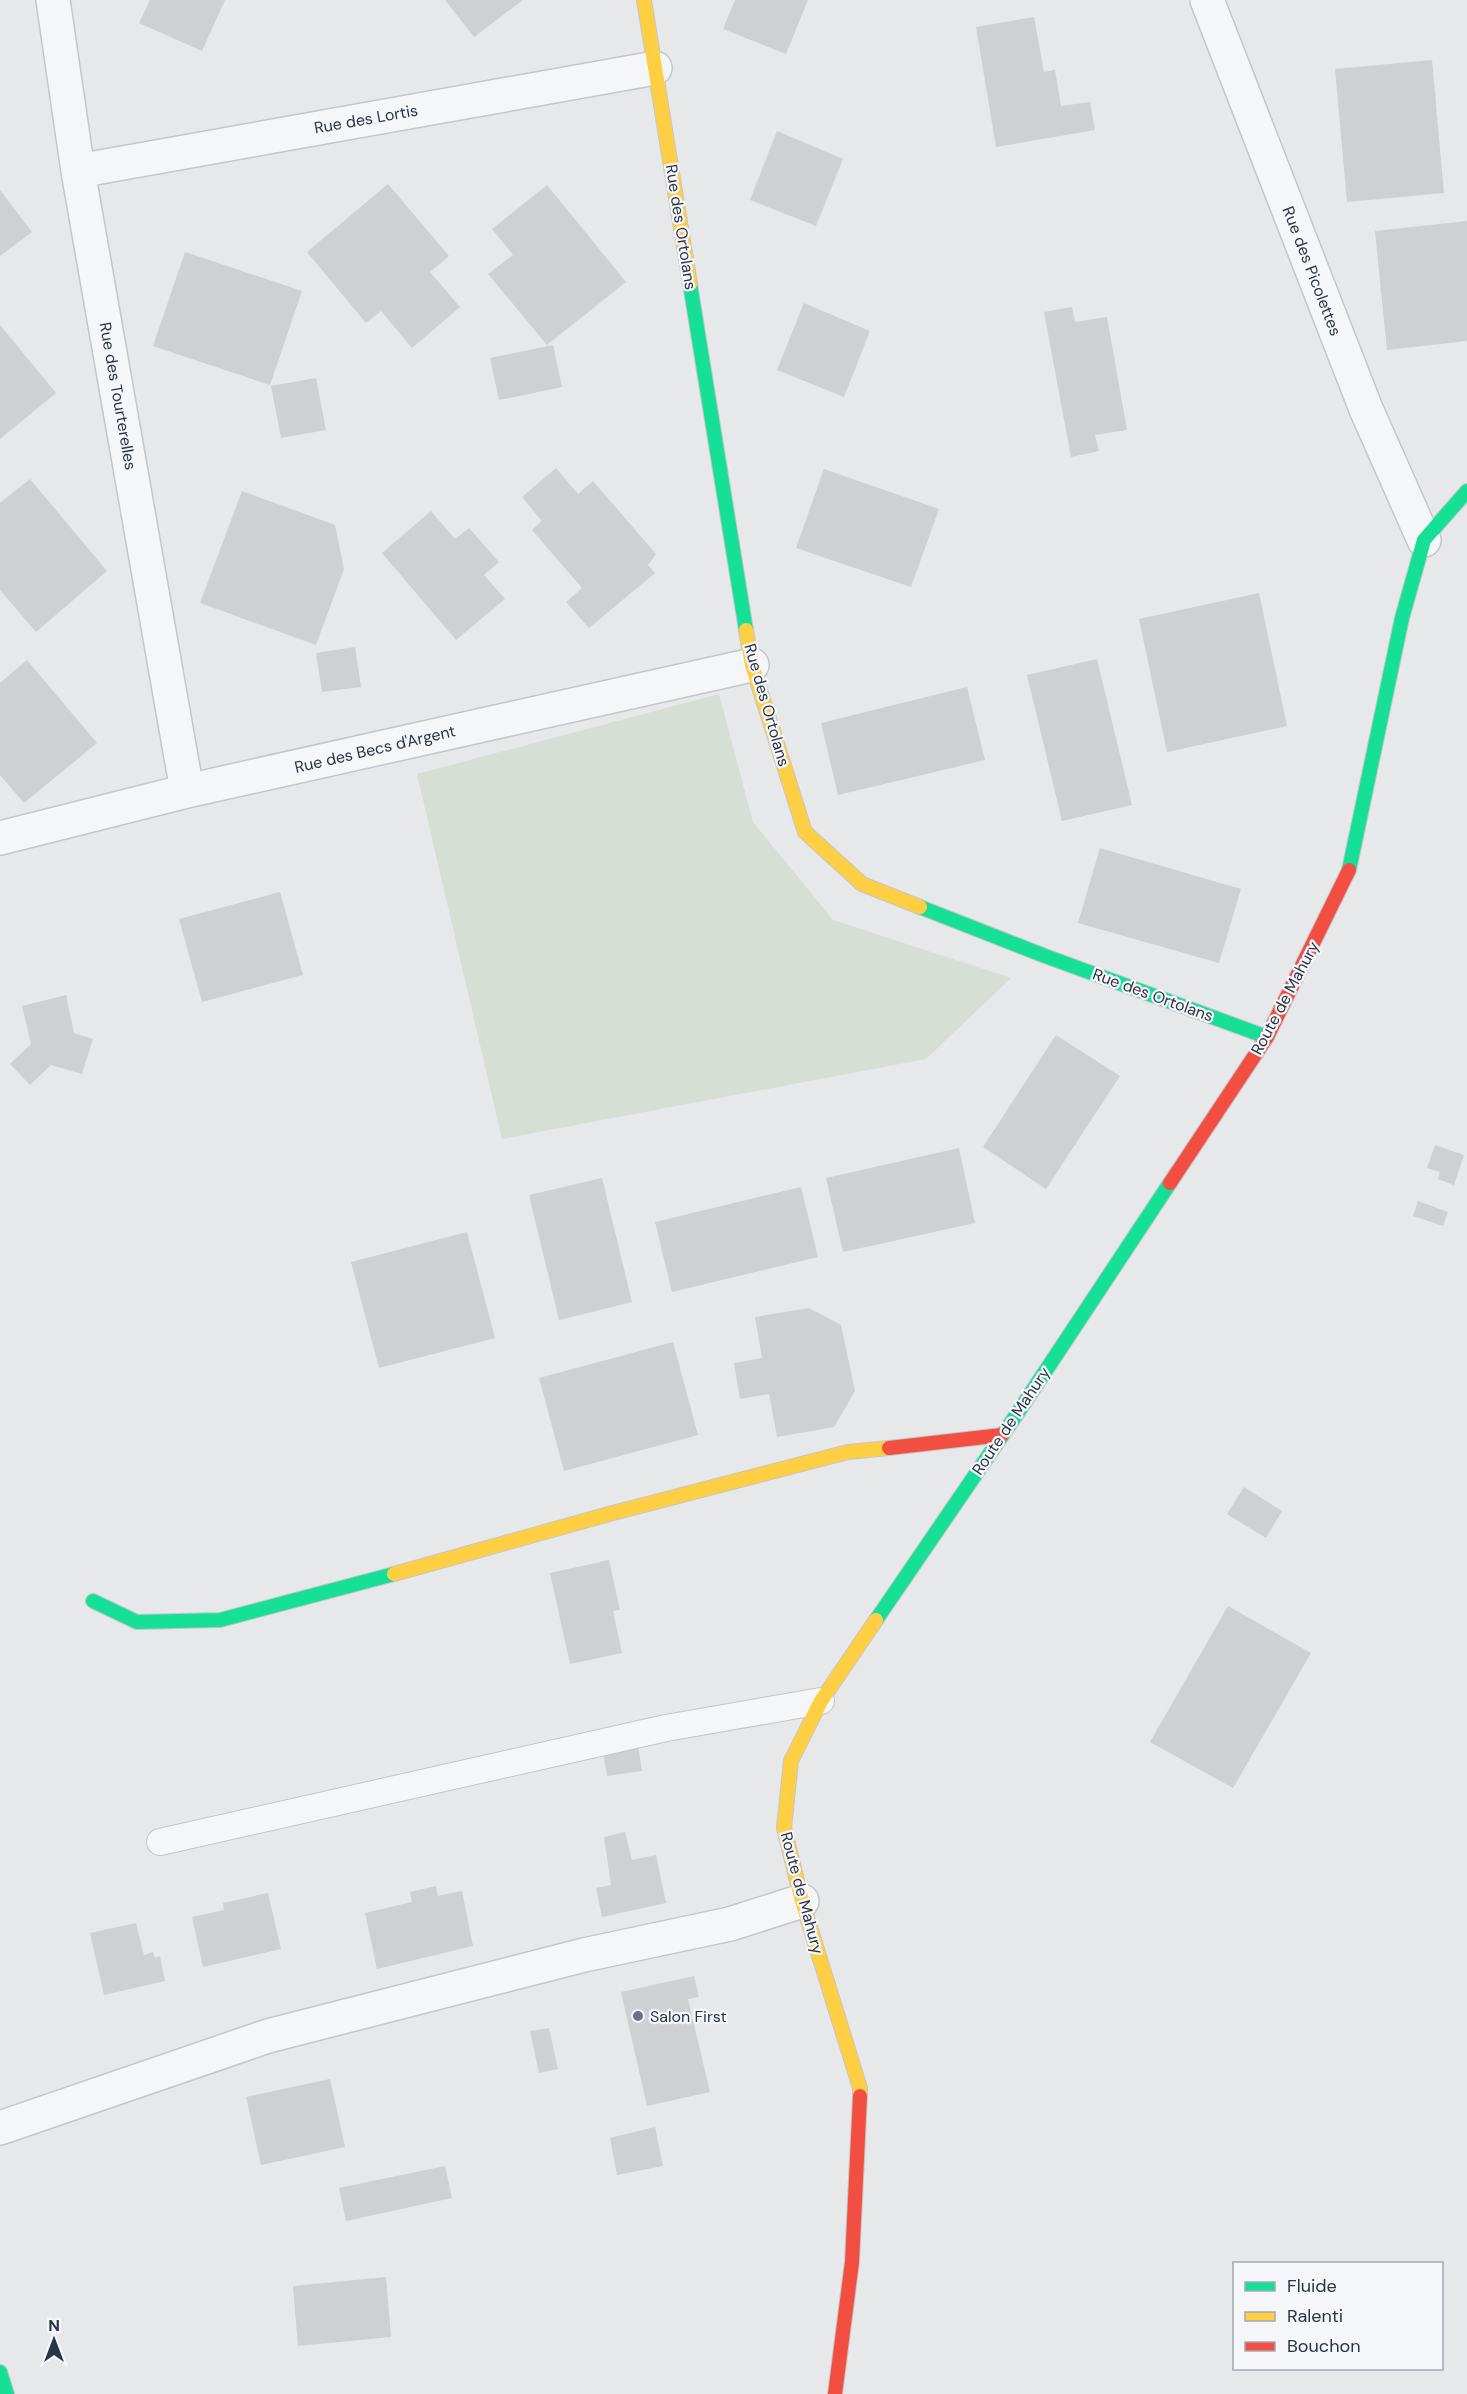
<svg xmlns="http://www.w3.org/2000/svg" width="1467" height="2394" font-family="'DM Sans',sans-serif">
<rect width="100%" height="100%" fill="#e6e8ea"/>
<path fill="#d6ded6" d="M719,694L753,822L833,920L1011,978L926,1059L502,1139L417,774Z"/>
<path fill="#ced0d3" d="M150,0H225L202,51L139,23Z
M445,0H523L474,37Z
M735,0H808L786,54L723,29Z
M1034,17L1044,72L1055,70L1061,106L1090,102L1095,130L996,147L976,27Z
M1432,60L1444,193L1347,202L1335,69Z
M777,131L843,159L816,226L750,200Z
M388,184L449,256L430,272L460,307L412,348L381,311L366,323L307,252Z
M547,185L626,282L547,345L488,274L513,255L492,229Z
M0,190L32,232L0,256Z
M1467,221V341L1387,350L1375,231Z
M185,252L302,291L270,385L153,346Z
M804,303L870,331L844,397L777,370Z
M1072,307L1075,322L1107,317L1127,430L1095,435L1099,451L1071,457L1044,312Z
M0,325L56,393L0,439Z
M553,345L562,387L499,400L490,358Z
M316,378L326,430L281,438L271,386Z
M556,468L578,494L593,481L656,554L648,565L655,573L589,628L566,602L582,588L532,530L542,521L522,497Z
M824,469L939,509L911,587L796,548Z
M30,479L107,571L36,632L0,590V503Z
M242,491L335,525L344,569L316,645L200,603Z
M431,511L455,539L469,528L499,562L484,575L505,599L456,640L382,553Z
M1259,593L1287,726L1167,752L1139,619Z
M355,647L361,687L322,692L316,653Z
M1097,659L1132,805L1062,821L1027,675Z
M27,660L97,743L24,803L0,775V683Z
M967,687L985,760L838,795L821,723Z
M1100,848L1241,889L1219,963L1078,923Z
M280,892L303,975L202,1002L179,919Z
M66,995L74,1033L93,1039L82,1074L51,1065L30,1085L10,1064L31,1044L22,1006Z
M1056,1035L1120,1076L1046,1189L983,1147Z
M1435,1145L1464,1155L1454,1185L1438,1179L1440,1172L1427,1168Z
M959,1148L975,1223L843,1252L826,1178Z
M602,1178L632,1302L559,1320L529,1195Z
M801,1187L818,1257L672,1292L655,1222Z
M1418,1201L1448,1212L1443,1226L1413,1216Z
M467,1232L495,1338L379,1368L351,1262Z
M809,1308L841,1325L855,1391L834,1427L777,1437L769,1394L740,1399L734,1363L762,1358L755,1317Z
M673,1342L698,1435L564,1471L539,1378Z
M1244,1487L1282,1511L1266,1538L1227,1514Z
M609,1560L620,1610L613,1611L622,1653L570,1664L550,1573Z
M1228,1606L1311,1653L1233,1788L1150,1742Z
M638,1745L642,1771L607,1776L603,1751Z
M625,1832L632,1860L656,1855L666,1903L602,1917L596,1888L611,1885L604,1837Z
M436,1886L438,1896L462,1891L473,1946L377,1969L365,1913L412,1902L410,1892Z
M268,1893L281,1949L203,1967L192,1917L224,1910L223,1903Z
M136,1923L144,1955L153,1952L155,1958L160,1956L165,1981L104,1995L90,1933Z
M694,1976L699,1997L688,1999L710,2092L647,2106L621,1992Z
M549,2028L558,2069L539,2073L530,2031Z
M330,2079L345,2147L261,2165L246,2097Z
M655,2127L663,2166L617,2175L610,2138Z
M445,2166L452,2198L346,2221L339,2188Z
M386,2277L391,2337L298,2346L293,2286Z"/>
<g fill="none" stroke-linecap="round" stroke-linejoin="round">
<defs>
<path id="lane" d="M160,1842L666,1728L821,1701"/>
<path id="street" d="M53,0L78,171L187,791
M1207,0L1366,409L1424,540
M78,171L655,68
M0,838L187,791L752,665
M0,2128L268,2036L584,1955L730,1924L802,1901"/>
<path id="fast" d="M690,284L746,630
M1349,870L1402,618L1424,540L1467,491
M920,907L1045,956L1267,1037
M93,1601L137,1622L220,1620L394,1574
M876,1620L1021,1408L1170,1183
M0,2372L7,2394"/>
<path id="slow" d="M644,0L690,284
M746,630L752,665L805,832L862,884L920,907
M394,1574L609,1514L848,1452L889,1448
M860,2096V2088L802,1901L784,1828L791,1761L821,1701L876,1620"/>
<path id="jam" d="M1170,1183L1267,1037L1349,870
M889,1448L1002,1435
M835,2394L852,2262L860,2096"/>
</defs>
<use href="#lane" stroke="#c4c6c8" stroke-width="28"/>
<use href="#street" stroke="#c4c6c8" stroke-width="36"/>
<use href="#fast" stroke="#c4c6c8" stroke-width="16"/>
<use href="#slow" stroke="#c4c6c8" stroke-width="16"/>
<use href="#jam" stroke="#c4c6c8" stroke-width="16"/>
<use href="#lane" stroke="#f5f6f7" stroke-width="26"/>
<use href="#street" stroke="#f5f6f7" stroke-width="33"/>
<use href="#fast" stroke="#16e098" stroke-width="14"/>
<use href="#slow" stroke="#ffcf43" stroke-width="14"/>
<use href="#jam" stroke="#f24e42" stroke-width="14"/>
</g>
<circle fill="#6c737f" stroke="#f4f6f9" stroke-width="2" cx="638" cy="2016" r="6"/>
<g text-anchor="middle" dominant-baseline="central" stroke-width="4.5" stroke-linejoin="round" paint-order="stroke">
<g font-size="16" fill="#2b3445" stroke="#f4f6f9">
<text transform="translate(366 119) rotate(-10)">Rue des Lortis</text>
<text transform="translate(681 227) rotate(81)">Rue des Ortolans</text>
<text transform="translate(1312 271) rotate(69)">Rue des Picolettes</text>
<text transform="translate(118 396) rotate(80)">Rue des Tourterelles</text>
<text transform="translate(767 705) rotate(74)">Rue des Ortolans</text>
<text transform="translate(375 749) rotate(-13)">Rue des Becs d'Argent</text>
<text transform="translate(1153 995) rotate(20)">Rue des Ortolans</text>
<text transform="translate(1285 998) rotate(-62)">Route de Mahury</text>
<text transform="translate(1011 1421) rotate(-56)">Route de Mahury</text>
<text transform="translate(802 1893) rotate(75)">Route de Mahury</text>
</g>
<g font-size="16" fill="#2b3445" stroke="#f4f6f9" text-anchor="start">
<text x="650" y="2016">Salon First</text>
</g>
</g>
<rect x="1233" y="2262" width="210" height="108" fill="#f4f6f9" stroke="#a4a8b1" stroke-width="1.5"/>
<rect x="1245" y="2282" width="30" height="9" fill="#16e098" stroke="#a4a8b1" stroke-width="1.5"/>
<text x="1287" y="2292" font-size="18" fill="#2b3445">Fluide</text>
<rect x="1245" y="2312" width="30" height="9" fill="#ffcf43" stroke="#a4a8b1" stroke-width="1.5"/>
<text x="1287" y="2322" font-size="18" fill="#2b3445">Ralenti</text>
<rect x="1245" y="2342" width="30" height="9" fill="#f24e42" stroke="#a4a8b1" stroke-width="1.5"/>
<text x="1287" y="2352" font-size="18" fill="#2b3445">Bouchon</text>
<g transform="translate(54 2340)" stroke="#f4f6f9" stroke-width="4.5" paint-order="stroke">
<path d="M0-4.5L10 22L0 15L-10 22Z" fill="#2b3445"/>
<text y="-9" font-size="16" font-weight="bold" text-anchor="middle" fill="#2b3445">N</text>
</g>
</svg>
